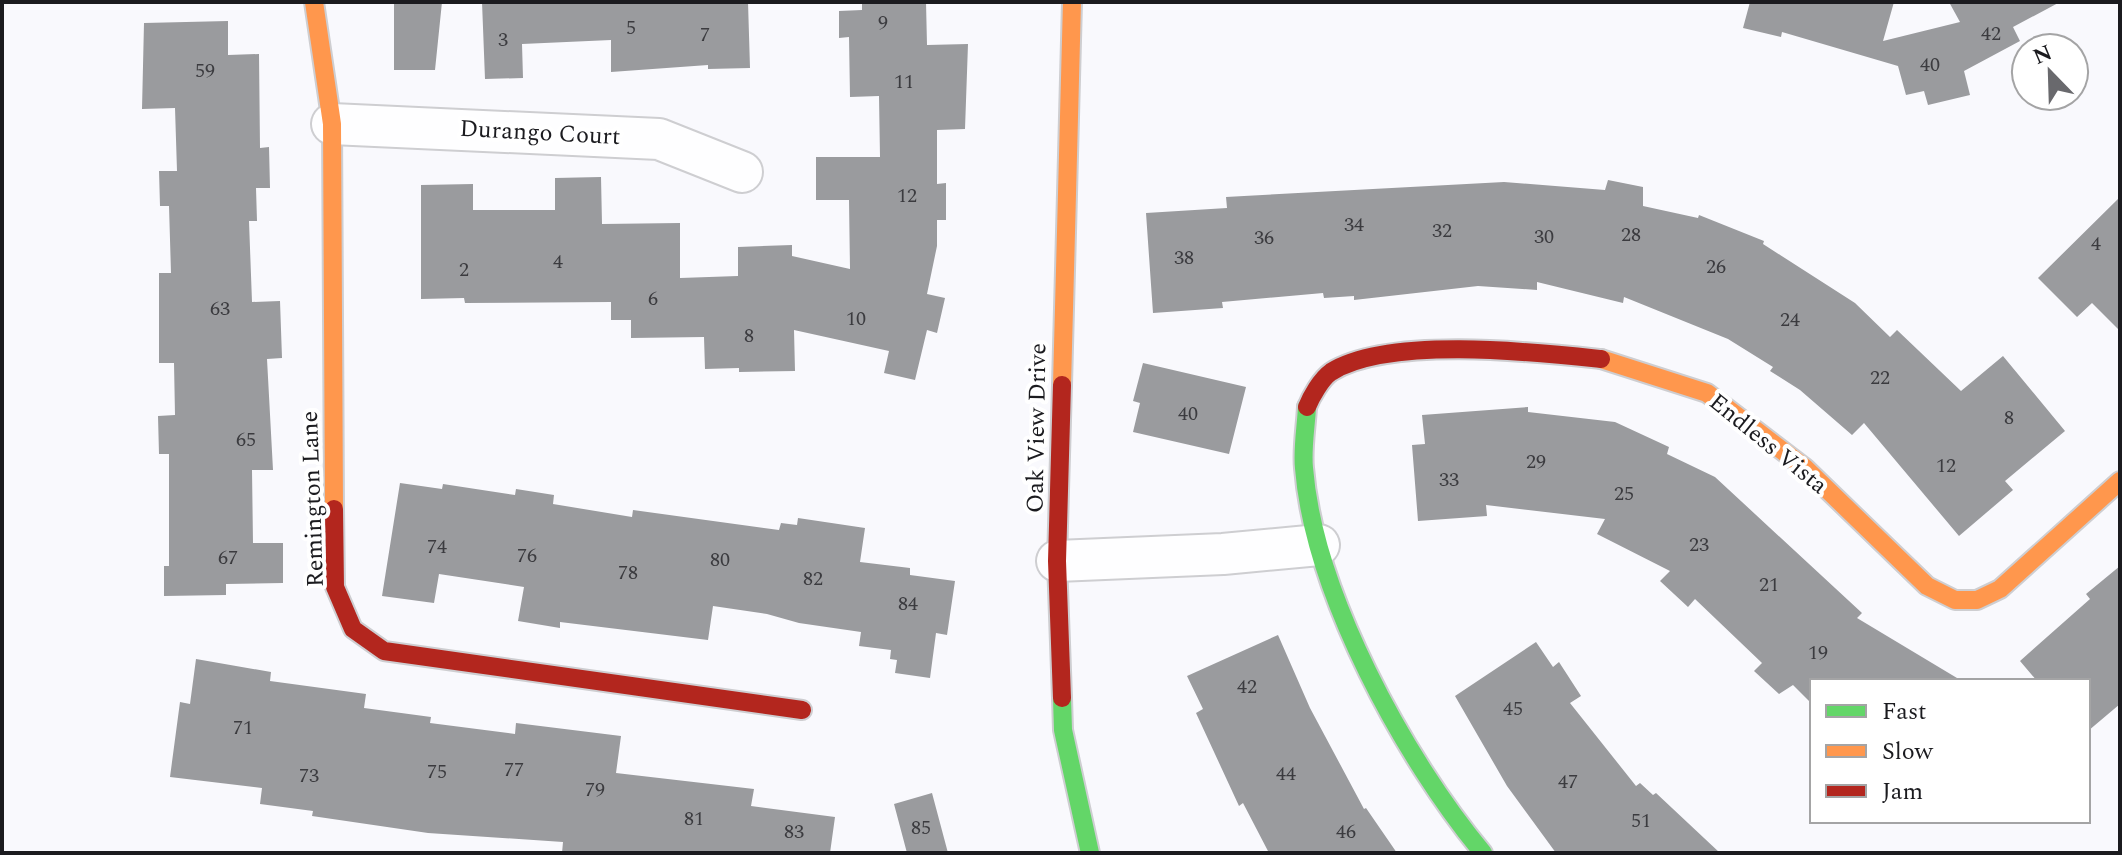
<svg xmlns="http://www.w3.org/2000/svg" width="2122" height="855" font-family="Spectral,serif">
<rect width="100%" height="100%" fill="#f9f9fd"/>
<path fill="#9a9b9e" d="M394,2H442L435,70H394Z
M482,2H748L750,68L708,69V65L611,72V40L522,44L523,78L485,79Z
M862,2H926L927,45L968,44L965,129L937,130V184L946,183V220H937V246L927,294L945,298L937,333L927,330L915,380L884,373L889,351L794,330L795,371L739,372V368L705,369L704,337L631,338V320H611V302L465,303L464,298L421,299V185L473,184V210H555V178L601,177L602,224L680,223V278L738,276V247L792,245V256L850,269L849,200H816V157H880L879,96L850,97L849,37L839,38V11L862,10Z
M1750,2H1894L1883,41L1960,22L1949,2H2060L2013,27L2020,41L1964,71L1970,95L1928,105L1924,91L1906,95L1898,66L1782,32L1781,37L1743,28Z
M228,21V55L259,54L260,148L269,147L270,188H256L257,221H249L252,302L280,301L282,358L267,359L273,470H252L253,543H283V583L226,584V595L164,596V566H169V454H159L158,416L175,415L174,363H159V273H171L169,206H160L159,171H177L175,108L142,109L144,23Z
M1608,180L1643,187V206L1698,218L1699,215L1764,241L1763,244L1855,303L1890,337L1897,330L1961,391L2003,356L2065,431L2005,481L2013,490L1959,536L1864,423L1852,435L1800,390L1770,371L1773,367L1728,339L1624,297L1623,303L1537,282V290L1478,286L1354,300V296L1324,298L1323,293L1222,302L1223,308L1153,313L1146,213L1227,208L1226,197L1244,196L1504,182L1605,190Z
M2120,197V331L2092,303L2077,317L2038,278Z
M1143,363L1246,387L1229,454L1133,432L1140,403L1133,401Z
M1528,407V412L1615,422L1669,447L1667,454L1715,477L1862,613L1857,618L1962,681H1812V704L1793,685L1779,694L1754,671L1762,663L1695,599L1688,607L1660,581L1670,571L1597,534L1605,519L1486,505L1487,516L1418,521L1412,445L1425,444L1422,415Z
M400,483L442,489L443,484L515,495L516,489L554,495L553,504L632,517L633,510L779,530L781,523L797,525L798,518L865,528L860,562L910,568V575L955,581L947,635L936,633L930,678L895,673L897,660L890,659L891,650L859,646L861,632L799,623L767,614L713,606L708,640L560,622V628L518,621L524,587L439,574L434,603L382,596Z
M2120,566V704L2088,731V681H2037L2020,661L2090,599L2086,594Z
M1278,635L1310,708L1364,809L1366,808L1397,853H1269L1243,803L1239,806L1196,713L1203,709L1187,676Z
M1536,642L1553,667L1559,662L1581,696L1570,703L1636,786L1640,783L1653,795L1656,793L1720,853H1556L1507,786L1455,696Z
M196,659L271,672L270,681L366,694L364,708L431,717L430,723L515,734L516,723L621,736L616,773L754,789L751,806L835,817L830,853H562L563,842L428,833L312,816L313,811L260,804L262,788L170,777L180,702L190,704Z
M932,793L948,853H907L894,804Z"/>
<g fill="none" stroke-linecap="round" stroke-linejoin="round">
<defs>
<path id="street" d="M332,124L659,139L742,172
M1057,561L1223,554L1319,545"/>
<path id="fast" d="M1307,407C1306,427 1302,449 1304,468C1314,593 1404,758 1483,853
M1062,698L1063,730L1090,853"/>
<path id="slow" d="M314,2L332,124L334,509
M1601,359L1707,393L1805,468L1927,586L1955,600H1977L2000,589L2120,481
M1062,385L1072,2"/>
<path id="jam" d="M1062,385L1057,561L1062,698
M1307,407C1311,397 1321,379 1331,372C1389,336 1534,352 1601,359
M334,509L335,587L353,629L384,651L802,710"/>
</defs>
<use href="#street" stroke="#ceced1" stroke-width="44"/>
<use href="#fast" stroke="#ceced1" stroke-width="22"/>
<use href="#slow" stroke="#ceced1" stroke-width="22"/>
<use href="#jam" stroke="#ceced1" stroke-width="22"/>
<use href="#street" stroke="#fefeff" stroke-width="40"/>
<use href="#fast" stroke="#63d668" stroke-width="18"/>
<use href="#slow" stroke="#ff974d" stroke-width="18"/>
<use href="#jam" stroke="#b3261e" stroke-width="18"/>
</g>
<g text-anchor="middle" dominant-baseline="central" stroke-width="8" stroke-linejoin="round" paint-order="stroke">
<g font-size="20" fill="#3b3b3f">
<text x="883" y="23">9</text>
<text x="631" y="28">5</text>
<text x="1991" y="34">42</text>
<text x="705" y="35">7</text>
<text x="503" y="40">3</text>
<text x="1930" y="65">40</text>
<text x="205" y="71">59</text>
<text x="904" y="82">11</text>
<text x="907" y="196">12</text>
<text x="1354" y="225">34</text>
<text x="1442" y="231">32</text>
<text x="1631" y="235">28</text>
<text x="1544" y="237">30</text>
<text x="1264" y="238">36</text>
<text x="2096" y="244">4</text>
<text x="1184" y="258">38</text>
<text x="558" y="262">4</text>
<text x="1716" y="267">26</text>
<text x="464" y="270">2</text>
<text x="653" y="299">6</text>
<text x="220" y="309">63</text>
<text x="856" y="319">10</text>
<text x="1790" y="320">24</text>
<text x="749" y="336">8</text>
<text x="1880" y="378">22</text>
<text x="1188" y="414">40</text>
<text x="2009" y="418">8</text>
<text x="246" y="440">65</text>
<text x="1536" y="462">29</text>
<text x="1946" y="466">12</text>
<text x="1449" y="480">33</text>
<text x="1624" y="494">25</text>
<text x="1699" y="545">23</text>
<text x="437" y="547">74</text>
<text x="527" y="556">76</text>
<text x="228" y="558">67</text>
<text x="720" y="560">80</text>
<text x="628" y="573">78</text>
<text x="813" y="579">82</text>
<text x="1769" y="585">21</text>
<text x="908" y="604">84</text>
<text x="1818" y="653">19</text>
<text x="1247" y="687">42</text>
<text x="1513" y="709">45</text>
<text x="243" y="728">71</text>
<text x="514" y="770">77</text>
<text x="437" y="772">75</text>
<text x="1286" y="774">44</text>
<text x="309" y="776">73</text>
<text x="1568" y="782">47</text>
<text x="595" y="790">79</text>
<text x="694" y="819">81</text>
<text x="1641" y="821">51</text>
<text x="921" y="828">85</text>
<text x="794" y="832">83</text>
<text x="1346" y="832">46</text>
</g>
<g font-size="24" fill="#1b1b1f" stroke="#fff">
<text transform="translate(540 133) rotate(3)">Durango Court</text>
<text transform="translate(1037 428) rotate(-89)">Oak View Drive</text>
<text transform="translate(1768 444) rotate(39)">Endless Vista</text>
<text transform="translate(313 499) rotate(-92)">Remington Lane</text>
</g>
</g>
<rect width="2122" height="855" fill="none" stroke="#1b1b1f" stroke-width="8"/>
<rect x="1810" y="679" width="280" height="144" fill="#ffffff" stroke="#a4a4a5" stroke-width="2"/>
<rect x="1826" y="705" width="40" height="12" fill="#63d668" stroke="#a4a4a5" stroke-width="2"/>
<text x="1882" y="719" font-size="24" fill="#1b1b1f">Fast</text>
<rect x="1826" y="745" width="40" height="12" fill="#ff974d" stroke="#a4a4a5" stroke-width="2"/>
<text x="1882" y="759" font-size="24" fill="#1b1b1f">Slow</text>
<rect x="1826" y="785" width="40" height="12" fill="#b3261e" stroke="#a4a4a5" stroke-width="2"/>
<text x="1882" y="799" font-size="24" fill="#1b1b1f">Jam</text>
<g transform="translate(2050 72) rotate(337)"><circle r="38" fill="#ffffff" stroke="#a4a4a5" stroke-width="2"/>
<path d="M0-6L14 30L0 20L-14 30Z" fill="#69696d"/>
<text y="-12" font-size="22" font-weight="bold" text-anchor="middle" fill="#1b1b1f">N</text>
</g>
</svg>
